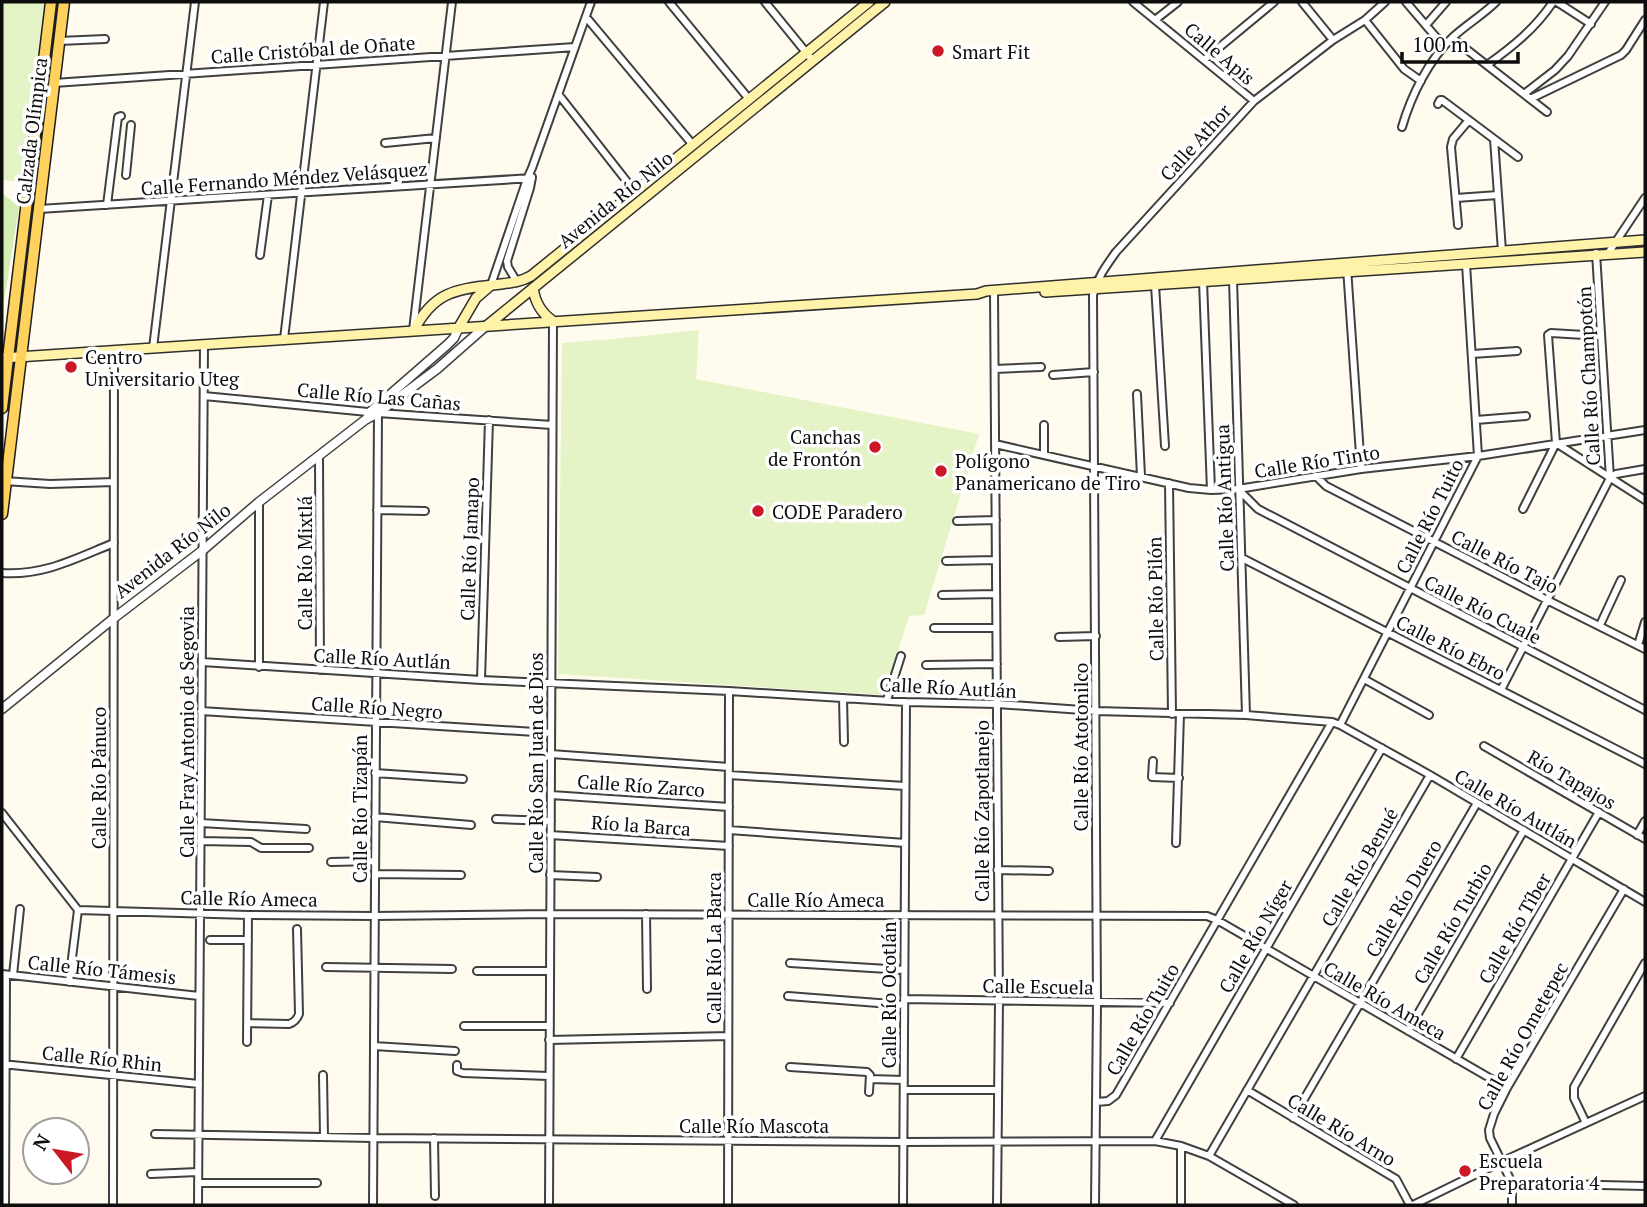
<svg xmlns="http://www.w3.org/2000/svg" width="1647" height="1207" font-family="'PT Serif',serif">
<rect width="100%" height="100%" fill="#fffbee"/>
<path fill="#d3edb3" d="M2,193L19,207L2,314Z"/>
<path fill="#e5f4c6" d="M2,2H44L23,182L2,180Z
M699,330L696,379L979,434L924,615L909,616L884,695L558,674L562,343L613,339Z"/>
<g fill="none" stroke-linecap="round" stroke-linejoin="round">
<defs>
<path id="minor" d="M669,2L749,99
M765,2L809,56
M1133,2L1254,101
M1302,2L1333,40
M1406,2L1435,36L1445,45
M1557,2L1591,24
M586,17L693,145
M1155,20L1178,2
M1365,20L1404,69L1421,81
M1426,25L1446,2
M1452,38L1547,112
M59,41L105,39
M1204,60L1274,2
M1487,65C1512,47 1535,29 1553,2
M54,83L575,47
M1524,94L1555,70L1568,56L1605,2
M559,95L636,193
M1530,99L1621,55L1626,50L1645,20
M1438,104L1440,100H1442L1518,157
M1402,127C1411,96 1429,59 1453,37C1467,24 1483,15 1496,2
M1494,139L1502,251
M385,143L436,138
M126,175L131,125
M1456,198L1498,195
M107,205L118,117L121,116
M39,209L532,178
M1458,225L1451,147L1453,139L1469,120
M260,255L268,195
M1607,255L1645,198
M1347,268L1361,469
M1233,279L1246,715
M1203,281L1211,490
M517,282L508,267L507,261L530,188L532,177
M491,285L527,179L532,168L591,2
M1155,285L1165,446
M994,290L999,1001L997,1205
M413,330L452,2
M284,339L324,2
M153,348L195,2
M1472,354L1517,351
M995,369L1041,367
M1053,375L1094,372
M1137,394L1141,476
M204,396L378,413L552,425
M1476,420L1526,416
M1556,443L1548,335L1551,333L1601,336
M1556,443L1645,500
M995,444L1189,488L1211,490L1238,489L1361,469L1478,456L1645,430
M1044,455V425
M319,457L320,670
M1316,476L1326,486L1547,600L1645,649
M1610,478L1616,474L1645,469
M4,481L50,484L114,482
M1169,483L1172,714
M1238,489L1258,509L1645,710
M259,502V667
M1523,509L1556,443
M377,510L425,511
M957,521L996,520
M1242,558L1645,764
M946,561L996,560
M2,573C44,576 76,558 114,543
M942,595L996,594
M1600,625L1621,580
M934,628H996
M1059,637L1096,636
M1638,645L1645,622
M202,662L481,680L729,691L906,702L997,704L1096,711L1246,715L1332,722L1340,725L1430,775L1645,902
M926,665L997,664
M1364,679L1429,715
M481,680L489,420
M1501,690L1610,478L1596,253
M843,698L844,742
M887,700L901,656
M201,711L551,733
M1340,725L1478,456L1466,264
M1484,746L1645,839
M551,754L729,767
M1153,761L1152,777L1179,778
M375,773L463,779
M729,775L905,786
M551,795L729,807
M2,813L78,910L69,982
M375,817L471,825
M496,819L551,821
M201,823L306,829
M729,830L905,843
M550,835L729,846
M1637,835L1645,821
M200,841L251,842L261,848H309
M1176,843L1180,714
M331,862L375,861
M997,870L1049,871
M375,874L461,875
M550,875L597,877
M78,910L248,915L374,916L550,914L1207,916L1217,920L1507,1088
M646,914L647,989
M210,940H248
M790,963L904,970
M326,967L452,969
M477,971H550
M2,974L199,996
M13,975L20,909
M788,996L904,1005
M904,999L1170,1003
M248,1023L289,1024C295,1022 297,1019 299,1014L297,929
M464,1026H550
M1408,1031L1524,830
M549,1040L728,1036
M247,1042L248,915
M374,1046L455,1051
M1456,1059L1599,812
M2,1064L199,1084
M457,1065V1071L463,1073L549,1076
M790,1067L867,1072L870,1075L869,1092
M323,1075L324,1137
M870,1079L904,1080
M904,1090H998
M1247,1090L1396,1179L1410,1205
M1096,1102L1108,1101L1116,1095L1332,722
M1293,1118L1477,803
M1586,1123L1574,1098V1087L1645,963
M155,1134L373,1138L903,1142L1155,1141L1181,1146L1209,1156L1294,1205
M434,1138L435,1196
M1155,1141L1382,748
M1181,1146V1205
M1209,1156L1430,775
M151,1174L198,1172
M198,1183H317
M1512,1183L1645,1186
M5,1205L6,975
M113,1205L114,351
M198,1205L204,344
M373,1205L378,413
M549,1205L553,321
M728,1205L729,691
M903,1205L906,702
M1095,1205L1097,1003L1093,295C1097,278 1106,266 1116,252L1254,101L1333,40L1365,20L1385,2
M1413,1205L1501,1162L1645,1096
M1512,1205V1183L1490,1138L1489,1130L1494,1114L1507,1088L1624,889"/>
<path id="tertiary" d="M367,418L370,412L447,345L454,338L459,327
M2,709L114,618L203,550L259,502L365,420L378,413L437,369L487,325"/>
<path id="secondary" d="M533,288C535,302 541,313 553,321
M1045,292L1645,252
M489,324L885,2
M459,327L476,298L490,286
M414,330C433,293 455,289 493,285C507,283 519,283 531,276L869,2
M2,358L977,294L986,291L1645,240"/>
<path id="primary" d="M2,408L51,2
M2,514L64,2"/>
</defs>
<use href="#minor" stroke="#404040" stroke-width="10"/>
<use href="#tertiary" stroke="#404040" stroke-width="11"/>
<use href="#secondary" stroke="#2f2f2f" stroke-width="12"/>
<use href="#primary" stroke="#1e1e1e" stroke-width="13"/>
<use href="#minor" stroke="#fff" stroke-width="6"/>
<use href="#tertiary" stroke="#fff" stroke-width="8"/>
<use href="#secondary" stroke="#fff2a9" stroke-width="9"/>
<use href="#primary" stroke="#ffd25e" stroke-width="10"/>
</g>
<g fill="#cb1827" stroke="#fff" stroke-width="2.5">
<circle cx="938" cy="51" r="7"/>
<circle cx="71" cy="367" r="7"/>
<circle cx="875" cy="447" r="7"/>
<circle cx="941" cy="471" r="7"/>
<circle cx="758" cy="511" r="7"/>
<circle cx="1465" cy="1171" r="7"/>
</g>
<g text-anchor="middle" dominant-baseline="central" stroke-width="7" stroke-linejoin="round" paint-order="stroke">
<g font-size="19" fill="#0d0d0d" stroke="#fff">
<text transform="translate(313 49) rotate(-4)">Calle Cristóbal de Oñate</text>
<text transform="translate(1220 53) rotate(40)">Calle Apis</text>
<text transform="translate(31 131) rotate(-83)">Calzada Olímpica</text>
<text transform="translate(1195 142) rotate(-48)">Calle Athor</text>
<text transform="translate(284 178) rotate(-4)">Calle Fernando Méndez Velásquez</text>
<text transform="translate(615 199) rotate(-39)">Avenida Río Nilo</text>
<text transform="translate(1588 376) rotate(-93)">Calle Río Champotón</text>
<text transform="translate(379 396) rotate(5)">Calle Río Las Cañas</text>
<text transform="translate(1317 461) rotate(-9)">Calle Río Tinto</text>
<text transform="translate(1224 498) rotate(-92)">Calle Río Antigua</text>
<text transform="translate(1429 516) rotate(-63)">Calle Río Tuito</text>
<text transform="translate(469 549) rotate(-88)">Calle Río Jamapo</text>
<text transform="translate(172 550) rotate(-38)">Avenida Río Nilo</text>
<text transform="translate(1505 561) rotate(27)">Calle Río Tajo</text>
<text transform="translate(304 563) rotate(-90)">Calle Río Mixtlá</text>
<text transform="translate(1155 599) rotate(-91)">Calle Río Pilón</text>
<text transform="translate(1483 609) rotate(27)">Calle Río Cuale</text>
<text transform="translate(1451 647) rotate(27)">Calle Río Ebro</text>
<text transform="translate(382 658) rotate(3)">Calle Río Autlán</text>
<text transform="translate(948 687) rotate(3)">Calle Río Autlán</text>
<text transform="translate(377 707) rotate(4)">Calle Río Negro</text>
<text transform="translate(186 732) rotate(-90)">Calle Fray Antonio de Segovia</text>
<text transform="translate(1080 747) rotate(-90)">Calle Río Atotonilco</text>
<text transform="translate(535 763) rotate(-90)">Calle Río San Juan de Dios</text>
<text transform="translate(98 778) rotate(-90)">Calle Río Pánuco</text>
<text transform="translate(1572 779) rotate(30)">Río Tapajos</text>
<text transform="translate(641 785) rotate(4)">Calle Río Zarco</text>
<text transform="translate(1516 808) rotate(30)">Calle Río Autlán</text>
<text transform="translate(359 809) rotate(-90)">Calle Río Tizapán</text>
<text transform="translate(981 811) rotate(-90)">Calle Río Zapotlanejo</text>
<text transform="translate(641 825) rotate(4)">Río la Barca</text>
<text transform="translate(1359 867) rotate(-60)">Calle Río Benué</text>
<text transform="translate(249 898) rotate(1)">Calle Río Ameca</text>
<text transform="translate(1403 898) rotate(-60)">Calle Río Duero</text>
<text x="816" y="899">Calle Río Ameca</text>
<text transform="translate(1452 923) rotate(-60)">Calle Río Turbio</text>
<text transform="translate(1514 928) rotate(-60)">Calle Río Tíber</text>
<text transform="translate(1255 936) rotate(-60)">Calle Río Níger</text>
<text transform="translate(713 948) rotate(-90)">Calle Río La Barca</text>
<text transform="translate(102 969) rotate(6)">Calle Río Támesis</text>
<text transform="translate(1038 986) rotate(1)">Calle Escuela</text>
<text transform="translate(888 995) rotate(-90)">Calle Río Ocotlán</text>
<text transform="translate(1385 1000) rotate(30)">Calle Río Ameca</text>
<text transform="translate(1142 1019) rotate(-60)">Calle Río Tuito</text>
<text transform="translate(1522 1036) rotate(-61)">Calle Río Ometepec</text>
<text transform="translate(102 1058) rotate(6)">Calle Río Rhin</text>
<text x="754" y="1125">Calle Río Mascota</text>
<text transform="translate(1342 1129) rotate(31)">Calle Río Arno</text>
</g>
<g font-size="19" fill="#0d0d0d" stroke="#fff" text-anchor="start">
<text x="952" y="51">Smart Fit</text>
<text x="85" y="356">Centro<tspan x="85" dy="22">Universitario Uteg</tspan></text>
<text x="861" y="436" text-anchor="end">Canchas<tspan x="861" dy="22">de Frontón</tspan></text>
<text x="955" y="460">Polígono<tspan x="955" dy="22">Panamericano de Tiro</tspan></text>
<text x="772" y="511">CODE Paradero</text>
<text x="1479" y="1160">Escuela<tspan x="1479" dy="22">Preparatoria 4</tspan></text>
</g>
</g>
<rect width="1647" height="1207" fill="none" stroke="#0d0d0d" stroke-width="7"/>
<g transform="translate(56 1151) rotate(301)"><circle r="33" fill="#ffffff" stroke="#9e9e9e" stroke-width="2"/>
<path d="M0-5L12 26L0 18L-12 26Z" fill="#cb1827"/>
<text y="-10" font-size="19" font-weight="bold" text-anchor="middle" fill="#0d0d0d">N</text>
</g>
<path d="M1402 52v10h116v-10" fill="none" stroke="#0d0d0d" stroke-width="3.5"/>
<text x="1412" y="52" font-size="21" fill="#0d0d0d" stroke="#ffffff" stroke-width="5" paint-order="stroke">100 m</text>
</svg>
